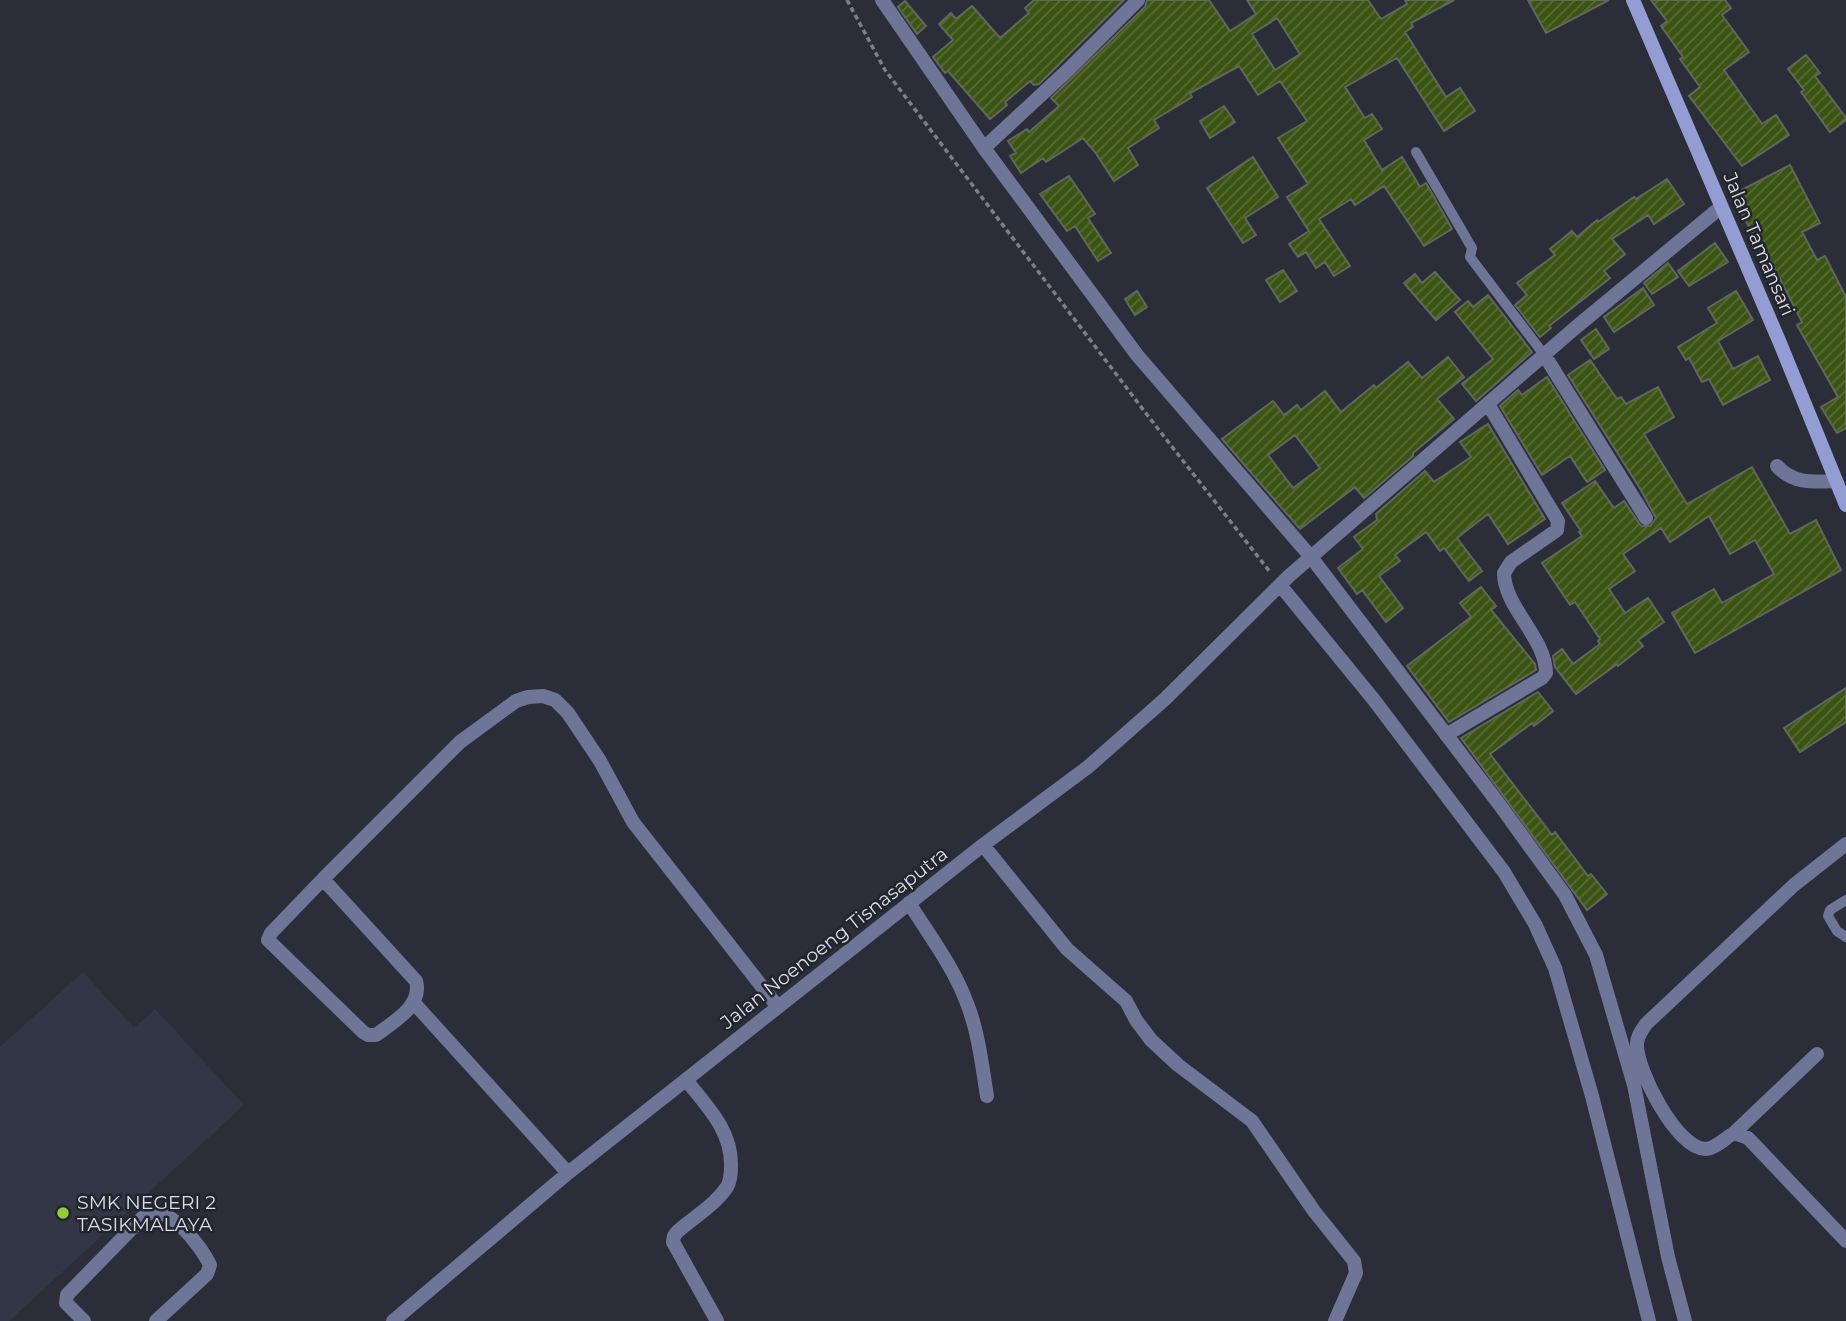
<svg xmlns="http://www.w3.org/2000/svg" width="1846" height="1321" font-family="Montserrat,sans-serif">
<defs>
<pattern id="building-hatch" width="6" height="6" patternUnits="userSpaceOnUse" patternTransform="scale(1.75)"><rect width="6" height="6" fill="#3c5413"/><path d="M-1 1l2-2M0 6l6-6M5 7l2-2" fill="none" stroke="#586c35"/></pattern>
</defs>
<rect width="100%" height="100%" fill="#2b2d39"/>
<path fill="#333647" d="M83,972L134,1028L155,1009L244,1105L9,1321H0V1047Z"/>
<path fill="url(#building-hatch)" stroke="#61675b" stroke-width="2" fill-rule="evenodd" d="M1034,0H1124L1039,84L1034,85L1030,81L1005,102L1007,105L990,119L948,71L945,73L933,57L953,40L939,24L951,13L956,19L972,6L1000,38L1029,13L1025,8Z
M1147,0H1209L1230,31L1256,14L1247,0H1368L1381,19L1407,4L1405,0H1454L1411,23L1413,27L1405,32L1446,97L1460,88L1475,111L1444,131L1397,58L1345,87L1365,118L1372,114L1382,129L1364,140L1382,170L1402,157L1420,187L1426,183L1452,229L1424,246L1384,186L1355,205L1351,199L1319,219L1350,266L1334,276L1325,262L1316,268L1306,252L1298,257L1289,244L1309,231L1287,197L1308,184L1278,138L1307,121L1280,81L1258,95L1239,66L1190,93L1192,97L1154,120L1159,128L1128,148L1138,165L1114,181L1095,152L1083,138L1046,162L1043,158L1021,173L1010,156L1016,153L1008,141L1027,129L1029,132L1059,106L1051,98L1145,7ZM1277,18L1300,54L1275,70L1252,34Z
M1528,0H1609L1546,33Z
M1651,0H1725L1731,8L1722,15L1749,52L1724,70L1762,124L1776,115L1789,135L1742,166L1689,96L1700,87L1680,59L1683,57L1661,26L1667,21Z
M905,1L926,26L917,34L898,7Z
M1806,55L1820,73L1815,76L1846,118V120L1830,132L1801,92L1804,90L1788,69Z
M1224,106L1235,122L1210,138L1200,121Z
M1253,157L1278,197L1245,218L1256,235L1243,243L1207,188Z
M1790,165L1820,223L1802,232L1817,260L1825,256L1846,297V428L1837,433L1821,407L1838,397L1797,325L1802,322L1758,236L1755,238L1732,195Z
M1069,176L1095,214L1088,218L1111,253L1098,261L1075,226L1067,231L1040,194Z
M1667,179L1684,204L1654,224L1648,215L1612,239L1625,254L1604,271L1610,278L1549,326L1551,328L1540,337L1515,305L1527,295L1517,283L1555,255L1550,249L1572,231L1577,237L1597,220L1598,222L1634,197L1636,199Z
M1715,243L1728,262L1689,286L1678,271Z
M1668,263L1678,277L1652,294L1644,283Z
M1283,270L1297,291L1280,302L1266,280Z
M1435,272L1460,300L1436,320L1404,283L1415,274L1422,283Z
M1643,288L1654,305L1614,332L1604,317Z
M1137,291L1147,307L1135,315L1125,299Z
M1736,291L1753,320L1718,341L1733,369L1758,356L1770,380L1723,405L1709,379L1702,382L1689,358L1686,360L1678,347L1717,323L1708,308Z
M1488,295L1532,352L1476,401L1462,384L1493,359L1455,312L1468,301L1473,307Z
M1596,329L1609,349L1594,359L1581,340Z
M1448,357L1464,377L1437,399L1454,419L1413,453V456L1364,498L1355,487L1300,529L1222,439L1273,401L1284,415L1297,405L1301,410L1325,391L1341,412L1374,385L1376,388L1408,362L1422,378ZM1295,435L1320,468L1293,488L1268,455Z
M1590,360L1617,399L1621,397L1626,404L1658,387L1674,417L1644,434L1687,504L1752,467L1790,534L1816,520L1841,570L1695,653L1672,613L1714,589L1722,603L1774,574L1755,540L1730,554L1709,516L1670,542L1661,528L1623,554L1635,571L1609,589L1625,613L1648,598L1664,622L1638,640L1643,646L1618,666L1617,664L1576,694L1555,667L1553,656L1562,649L1573,664L1600,644L1598,641L1600,639L1575,602L1570,605L1542,563L1582,536L1579,532L1581,531L1562,503L1595,481L1614,508L1624,501L1641,526H1650L1656,518L1641,490L1568,375Z
M1547,377L1605,470L1587,482L1570,456L1542,475L1500,406L1518,390L1522,395Z
M1488,424L1545,519L1508,544L1488,514L1457,538L1482,571L1469,581L1444,548L1440,551L1426,532L1395,555L1400,561L1379,576L1403,608L1386,622L1362,590L1357,594L1338,568L1363,549L1354,537L1377,520L1376,514L1425,471L1434,482L1471,457L1460,442Z
M1481,587L1496,606L1491,610L1535,664L1536,670L1449,722L1407,666L1471,617L1460,603Z
M1846,688V722L1800,752L1784,728Z
M1538,692L1553,711L1534,726L1532,723L1490,754L1552,835L1555,832L1588,876L1591,874L1607,894L1587,910L1461,738Z"/>
<g fill="none" stroke-linecap="round" stroke-linejoin="round">
<path stroke="#7d7e88" stroke-width="3.5" stroke-dasharray="5 3.5" stroke-linecap="butt" d="M847,0L885,70L1148,416L1270,572"/>
<path stroke="#6f7597" stroke-width="10" d="M1416,152L1472,248L1470,257L1545,356
M1846,900L1830,910L1828,916L1837,931L1846,937"/>
<path stroke="#6f7597" stroke-width="14" d="M882,0L984,148L1137,355L1311,557L1499,804L1565,895L1596,955L1634,1085L1668,1257L1685,1321
M984,148L1069,69L1138,0
M1545,356L1646,518
M1777,466C1793,484 1813,482 1836,481
M1280,585L1374,700L1504,872L1535,924L1555,968L1592,1096L1649,1321
M1446,735L1542,678L1546,673C1546,638 1504,607 1504,573L1511,562L1557,530L1558,521L1488,404
M1846,844L1794,885L1646,1024C1642,1030 1637,1036 1637,1044C1636,1069 1677,1150 1706,1149C1716,1148 1725,1138 1734,1133L1748,1138L1846,1241
M983,845L1067,949L1126,1001L1136,1020L1151,1040L1178,1065L1252,1121L1314,1211L1354,1261L1356,1273L1335,1321
M323,879L271,933L268,940L363,1032L368,1035H376C393,1022 423,1006 416,981L323,879L460,742L516,701L528,697L543,696L555,700L568,713L600,761L633,822L778,1007
M909,903C930,936 955,969 968,1006C979,1035 982,1066 987,1096
M414,1003L568,1173
M686,1080C707,1106 732,1131 731,1166C731,1173 730,1182 727,1187C714,1206 694,1217 677,1232L674,1236L673,1242L717,1321
M1734,1133L1817,1054
M84,1321L66,1303L67,1295L145,1215C168,1202 201,1246 210,1265L207,1274L156,1321
M393,1321L568,1173L983,845L1088,767L1165,699L1289,576L1575,328L1721,207"/>
<path stroke="#939dd3" stroke-width="14" d="M1633,0L1780,343L1846,505"/>
</g>
<circle fill="#96cc39" stroke="#22242e" stroke-width="2.5" cx="63" cy="1213" r="7"/>
<g text-anchor="middle" dominant-baseline="central" stroke-width="5" stroke-linejoin="round" paint-order="stroke">
<g font-size="19" fill="#dddee6" stroke="#22242e">
<text transform="translate(1759 244) rotate(67)">Jalan Tamansari</text>
<text transform="translate(834 938) rotate(-38)">Jalan Noenoeng Tisnasaputra</text>
</g>
<g font-size="19" fill="#dddee6" stroke="#22242e" text-anchor="start">
<text x="77" y="1202">SMK NEGERI 2<tspan x="77" dy="22">TASIKMALAYA</tspan></text>
</g>
</g>
</svg>
